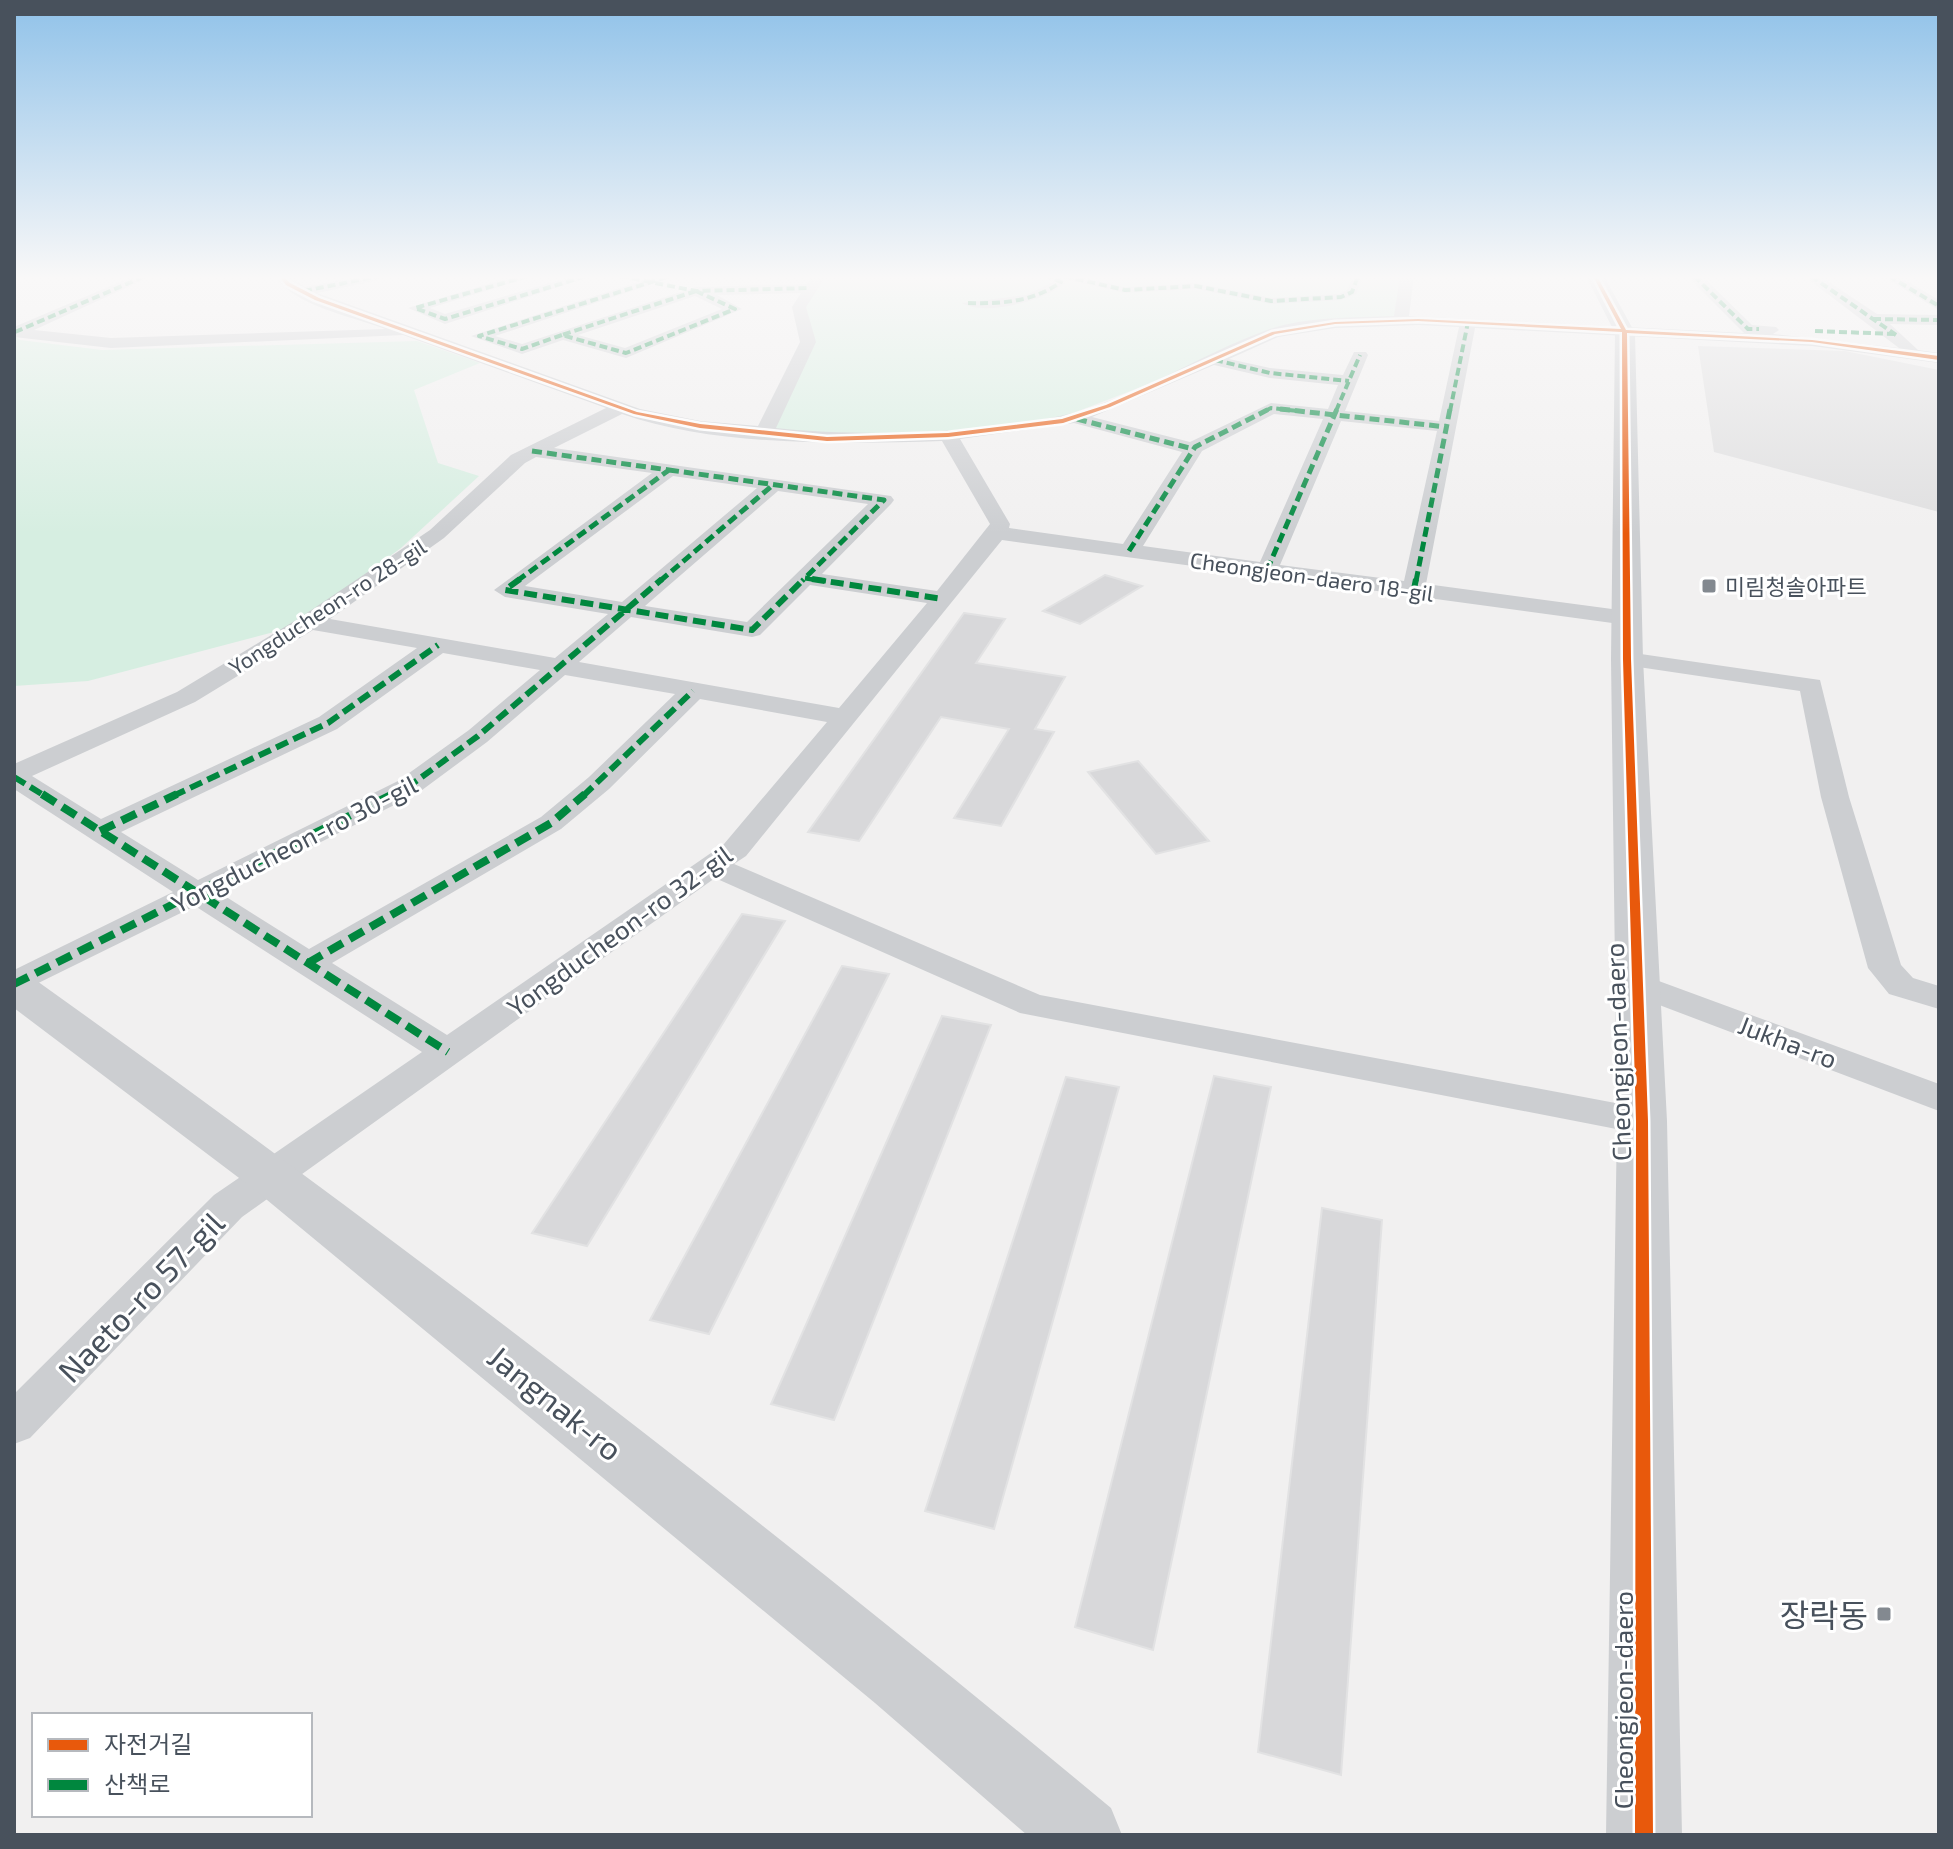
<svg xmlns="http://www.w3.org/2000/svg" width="1953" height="1849" font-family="'Exo 2','Noto Sans KR',sans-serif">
<rect width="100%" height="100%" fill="#f1f0f0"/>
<path fill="#dfdfe0" d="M1698,346L1845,351L1939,370V512L1714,452Z"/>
<path fill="#d6eee1" d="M819,276H1402L1394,318L1304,324L1058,419L944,432L855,435L771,432L808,342L799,307Z
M14,335L20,340L102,350L417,341L480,363L414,390L438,463L479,476L401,548L293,627L88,681L14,686Z"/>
<path fill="#d8d8da" stroke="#e2e2e3" stroke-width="2" d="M1105,575L1142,586L1080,624L1043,611Z
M964,613L1005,619L976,663L1065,677L1035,729L1054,732L1001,826L954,818L1009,729L941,717L859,841L808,832Z
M1138,761L1209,841L1156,854L1088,772Z
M742,914L785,921L587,1246L532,1233Z
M842,966L889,974L709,1334L650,1320Z
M942,1016L991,1025L834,1420L771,1404Z
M1214,1076L1271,1087L1153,1650L1075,1627Z
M1066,1077L1119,1087L994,1529L925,1511Z
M1322,1208L1382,1220L1341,1775L1258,1752Z"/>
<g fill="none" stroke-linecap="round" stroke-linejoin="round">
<path fill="#ccced1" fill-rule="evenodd" d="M1043,276H1076L1125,287L1196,283L1271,298L1339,294L1347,290L1353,276H1363L1356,294L1341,300L1271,304L1196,289L1125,293L1063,279L1066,282C1048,300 985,317 962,303L1026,295L1053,282Z"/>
<path fill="#ccced1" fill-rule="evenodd" d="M134,276H152L34,330L111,338L385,329C351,316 297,307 274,276H288L305,287L361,276H386L384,279L317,293L640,409L700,421L758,426L800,342L792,307L801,293L717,295L742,309L626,358L563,340L522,354L471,336L657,276H677L495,336L522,344L696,287L807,284L812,276H826L806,307L816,342L776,428C863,437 974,434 1060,416C1133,400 1198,355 1267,330C1306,316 1353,318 1394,316L1400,276H1414L1409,316L1744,333L1687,276H1702L1752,325L1776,327L1779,330L1773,334L1899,348L1804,276H1820L1877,314L1939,315V325L1890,324L1918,350L1939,353V363L1812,346L1475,328L1426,584L1627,611L1635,613L1639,618L1635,623L1627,625L1002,540L746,856L734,864L1040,995L1642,1108L1655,1111L1661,1121L1655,1131L1642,1134L1020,1013L715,878L242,1217L30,1438L14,1444V1394L214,1195L422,1052L195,906L14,995V970L173,892L14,789V764L177,692L301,617L430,530L511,455L606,408L403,335L111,348L14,337V327ZM695,296L722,309L625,348L578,335ZM1418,325L1459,327L1439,421L1345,411L1368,355L1366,352H1354L1343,375L1270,368L1229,359L1278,337L1335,328ZM1214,365L1270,378L1338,385L1328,409L1271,403L1190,442L1092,417ZM622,414C715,447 844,444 942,441L990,524L937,591L822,574L891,504L894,500L891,496L554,448ZM1274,414L1323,419L1260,562L1143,546L1202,451ZM1341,421L1437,431L1404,581L1280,565ZM1074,423L1182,452L1123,544L1009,528L1010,524L960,439ZM536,457L652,473L494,590L505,597L608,614L555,658L330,619L444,538L525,463ZM673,476L757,488L622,602L525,586ZM778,491L868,504L747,622L645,606ZM810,585L927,603L839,708L579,662L631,617L752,637L760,635ZM313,630L417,648L319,717L101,819L32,776L195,702ZM443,653L540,670L469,730L398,781L198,880L121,832L337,729ZM565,675L675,694L589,777L541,817L309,949L220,893L418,793L487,742ZM700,699L827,722L724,844L447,1035L332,963L561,829L609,789Z
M514,276H535L430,308L445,314L573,276H593L445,324L408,308Z
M1882,276H1898L1939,300V310Z
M1627,652L1820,680L1849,797L1901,965L1913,978L1939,986V1009L1889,994L1868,968L1821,797L1800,691L1618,664L1615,659L1618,654Z
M1637,973L1939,1084V1111L1625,992L1620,984L1625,976Z"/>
<path fill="#ccced1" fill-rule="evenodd" d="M1586,276H1604L1635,333L1643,659L1667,1121L1682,1835H1606L1617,1121L1611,659L1615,333Z
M14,972L30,976C400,1240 761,1517 1111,1808L1122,1835H1027L875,1703L255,1190L14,1008Z"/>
<path stroke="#00873e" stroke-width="4" stroke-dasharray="8 4" stroke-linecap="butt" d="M144,276H165
M528,276L415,308L445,319L586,276
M620,276L696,291L810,288
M1064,276L1125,290L1196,286L1271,301L1341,297L1352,292L1358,276
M1694,276L1748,329H1759
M1811,276L1896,335
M1889,276L1939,306
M304,291L379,276
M696,291L735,309L626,353L562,335Z
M968,303C1001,304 1033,302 1061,282L1048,276
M1873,319L1939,320
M1815,331L1895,334
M15,332L145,276
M562,335L522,349L479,336L670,276
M1215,360L1270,373L1349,381
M1265,411L1271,408L1298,411
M1336,411L1360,355
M1450,411L1468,322"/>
<path stroke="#00873e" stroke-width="5" stroke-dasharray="10 5" stroke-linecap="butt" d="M1280,409L1447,427
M1077,419L1193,449
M532,451L669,470
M669,470L884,500L802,581
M1129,551L1195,447L1269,409
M1267,570L1337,409
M805,578L826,581
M517,581L669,470
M660,581L774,484
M1416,581L1450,409"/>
<path stroke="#00873e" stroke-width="6" stroke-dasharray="13 6" stroke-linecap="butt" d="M520,579L505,590L752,630L804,579
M812,579L943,599
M1414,589L1416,579
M14,777L45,796
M173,796L328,723L438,645
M389,796L408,787L478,736L662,579
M583,796L693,691"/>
<path stroke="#00873e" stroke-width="8" stroke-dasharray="16 8" stroke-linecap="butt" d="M42,794L448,1052
M100,831L177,794
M308,963L551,823L585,794
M14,984L393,794"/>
<defs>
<path id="cycleway" d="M279,276H283L290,283L319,298L637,412L700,424L827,437L948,433L1062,419L1106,405L1272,332L1335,322L1418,319L1621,329L1593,276H1597L1626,330L1812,340L1939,356V360L1812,342L1627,333L1631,659L1648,1121L1653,1835H1635L1636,1121L1623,659L1622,332L1418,321L1335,324L1275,334L1110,407L1063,423L948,437L827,441L700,428L634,414L315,300L286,285Z"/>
</defs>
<use href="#cycleway" stroke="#fff" stroke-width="5"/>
<use href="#cycleway" fill="#e8590c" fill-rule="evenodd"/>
</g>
<linearGradient id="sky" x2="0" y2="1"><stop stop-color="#90c2e9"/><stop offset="0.52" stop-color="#f9f8f8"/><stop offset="1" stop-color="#f9f8f8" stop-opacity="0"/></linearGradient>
<rect width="1953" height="534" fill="url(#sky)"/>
<g fill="#838990" stroke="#fff" stroke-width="3">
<rect x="1701" y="578" width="16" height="16" rx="4"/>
<rect x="1876" y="1606" width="16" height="16" rx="4"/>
</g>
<g text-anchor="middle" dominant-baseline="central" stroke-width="6" stroke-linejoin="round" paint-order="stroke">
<g font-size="22" fill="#48515c" stroke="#fff">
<text transform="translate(1312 576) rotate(8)">Cheongjeon-daero 18-gil</text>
<text transform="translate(327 606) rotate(-33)">Yongducheon-ro 28-gil</text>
</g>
<g font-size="22" fill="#48515c" stroke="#fff" text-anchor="start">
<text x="1725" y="586">미림청솔아파트</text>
</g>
<g font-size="26" fill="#48515c" stroke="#fff">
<text transform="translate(294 843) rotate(-27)">Yongducheon-ro 30-gil</text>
<text transform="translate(619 930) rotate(-36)">Yongducheon-ro 32-gil</text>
<text transform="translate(1788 1041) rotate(21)">Jukha-ro</text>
<text transform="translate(1617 1052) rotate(-92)">Cheongjeon-daero</text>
<text transform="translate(1622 1700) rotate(-90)">Cheongjeon-daero</text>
</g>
<g font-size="32" fill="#48515c" stroke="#fff">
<text transform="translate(140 1296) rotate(-46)">Naeto-ro 57-gil</text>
<text transform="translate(556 1402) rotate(39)">Jangnak-ro</text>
</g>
<g font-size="32" fill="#48515c" stroke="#fff" text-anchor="end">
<text x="1868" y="1614">장락동</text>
</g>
</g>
<rect width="1953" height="1849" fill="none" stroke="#48515c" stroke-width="32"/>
<rect x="32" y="1713" width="280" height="104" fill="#ffffff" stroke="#b6b9be" stroke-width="2"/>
<rect x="48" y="1739" width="40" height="12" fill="#e8590c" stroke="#b6b9be" stroke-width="2"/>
<text x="104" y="1753" font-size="24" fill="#48515c">자전거길</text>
<rect x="48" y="1779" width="40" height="12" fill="#00873e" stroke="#b6b9be" stroke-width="2"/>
<text x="104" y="1793" font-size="24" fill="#48515c">산책로</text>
</svg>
